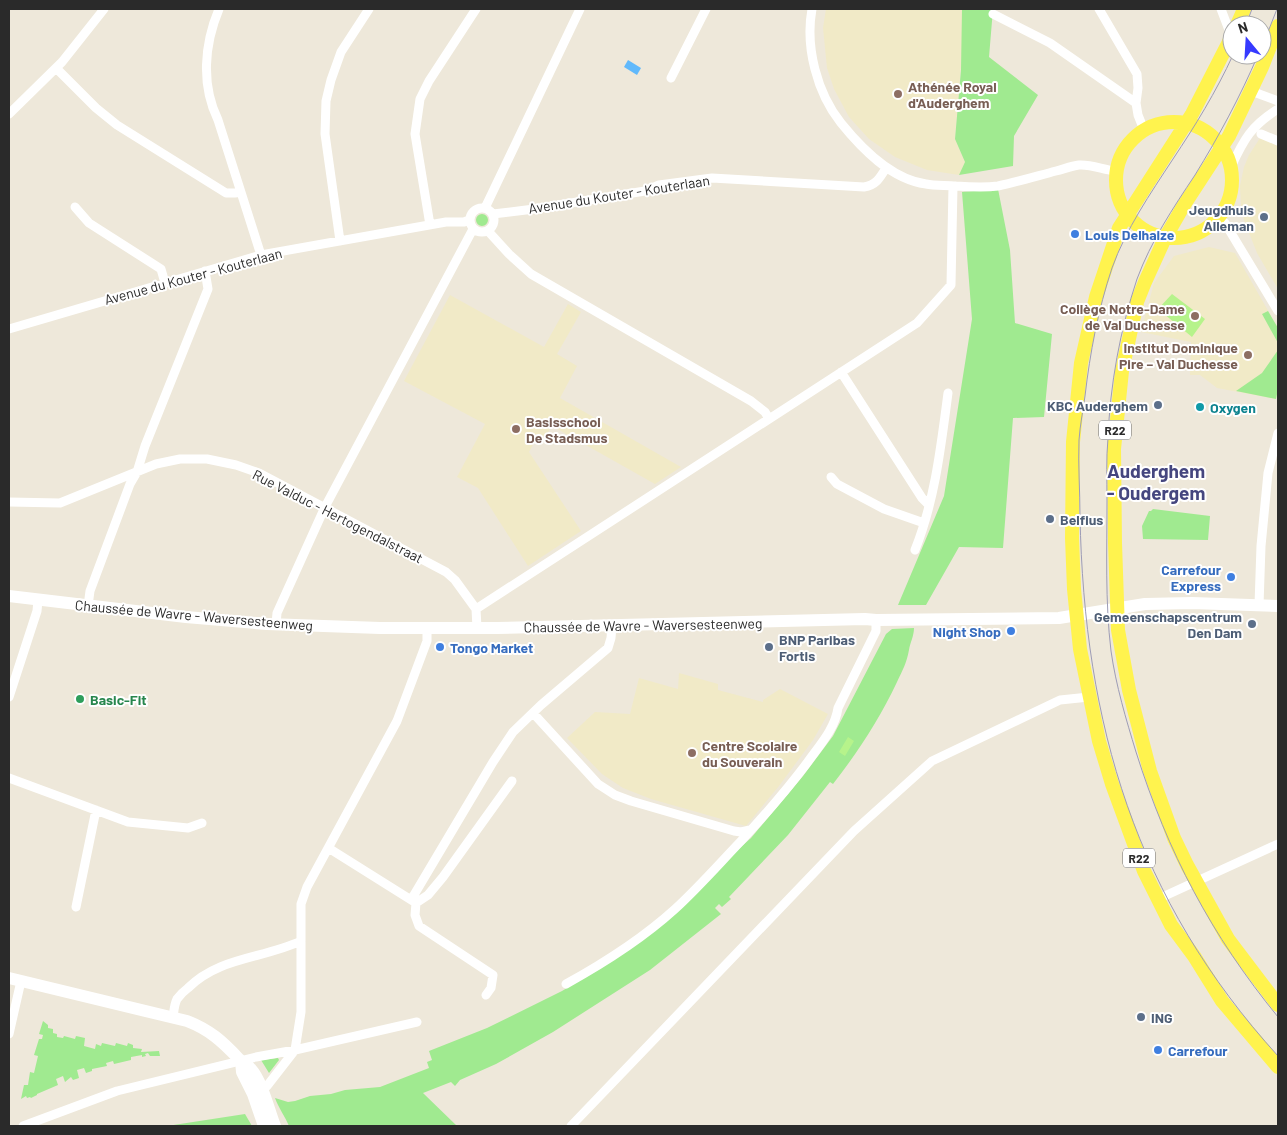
<svg xmlns="http://www.w3.org/2000/svg" width="1287" height="1135" font-family="Barlow,sans-serif">
<rect width="100%" height="100%" fill="#eee8da"/>
<path fill="#f1eac7" d="M826,9H962V54L955,139L965,162L959,175L927,170L895,157L869,139L849,117L834,89L827,68L823,28Z
M1260,138L1278,146V289L1257,253L1244,220L1241,205L1240,186L1244,167L1249,155Z
M1209,247L1235,253L1278,328V389L1276,399L1217,388L1200,375H1190L1191,342L1141,332L1154,283L1174,256Z
M450,295L544,347L568,304L581,312L557,354L577,366L560,398L681,467L655,484L552,426L543,440L537,437L529,452L581,531L528,566L478,488L457,477L485,424L404,381Z
M679,673L718,684V690L763,702V700L780,689L828,714L813,740L779,786L746,826L651,799L623,788L602,774L567,738L595,712L630,714L639,678L678,689Z"/>
<path fill="#a0ea90" d="M962,9H993L989,57L1038,95L1014,136L1013,166L959,175L965,162L955,139L961,70Z
M998,189L1010,250L1015,323L1052,334L1044,417L1013,418L1003,548L959,547L926,605H898L944,496L972,319L962,192Z
M476 220a6 6 0 1 1 12 0a6 6 0 1 1-12 0Z
M1268,311L1278,328V343L1262,314Z
M1278,350V389L1276,399L1236,391L1262,373Z
M1153,509L1210,516L1208,540L1143,539L1142,526L1149,511H1151Z
M914,628C914,636 910,643 909,650C906,665 903,669 897,682C880,718 858,752 833,784L830,782L788,835L729,897L731,899L722,907L719,904L715,908L721,914L650,970L553,1032L496,1064L460,1080L455,1086L451,1082L423,1093L457,1126H289C285,1116 279,1109 275,1098L288,1102L295,1101L310,1096L331,1094L345,1090L380,1087L429,1068L427,1062L432,1060L429,1051L487,1028L562,991L599,969L622,952L751,838L803,776L833,736L886,634L892,629Z
M43,1021L48,1025V1028L53,1029V1033L57,1034V1037L63,1038L64,1036L75,1039L76,1036L85,1038L84,1046L95,1049L96,1044L101,1046L102,1043L115,1046L116,1043L127,1046L128,1043L133,1045V1048L142,1049L141,1052L159,1051L160,1056H150L148,1053L145,1054L146,1056L142,1057V1055L131,1057V1060L114,1064L113,1061L106,1063L107,1066L92,1069V1071L86,1073L84,1068L77,1070L79,1078L73,1080L71,1077L65,1082L63,1076L56,1079L58,1085L37,1094V1095L31,1098L30,1097L27,1098L26,1096L21,1099L24,1085H28L30,1072L34,1073L38,1056L34,1055L39,1039H42L43,1035L39,1034Z
M278,1058L279,1060L269,1073L261,1060Z
M245,1114L252,1126H167Z"/>
<path fill="#b6f38b" d="M1172,294L1205,319L1192,337L1158,309Z
M848,737L854,741L845,756L839,752Z"/>
<path fill="#61b9fb" d="M628,60L641,68L637,75L624,67Z"/>
<g fill="none" stroke-linecap="round" stroke-linejoin="round">
<path stroke="#fff" stroke-width="9" d="M219,9C204,45 201,85 218,120L261,255
M812,9C805,47 817,93 841,123C862,149 891,179 926,184C935,186 946,185 956,186C969,187 984,188 998,186C1017,182 1037,176 1056,171C1064,169 1071,166 1079,165C1091,164 1104,170 1116,171
M1099,9L1137,74L1138,88L1136,103L1138,115L1144,130
M1221,9L1232,38
M993,14L1050,43L1136,103
M57,69L96,108L117,125L226,193H235L241,192
M671,78L706,9
M1251,91L1278,101
M9,114L62,62L104,9
M1261,134L1278,141
M1231,167C1244,139 1251,126 1278,109
M75,207L89,223L161,269L165,283
M470 220a12 12 0 1 1 24 0a12 12 0 1 1-24 0Z
M485,208L580,9
M493,214L534,209L645,191L659,185L712,178L864,187C876,185 880,178 886,168
M1218,218L1225,223L1278,311
M430,225L415,134L420,99L429,81L476,9
M488,231L509,254L531,274L751,401L765,412L769,419
M340,241L325,134L326,101L331,80L341,52L369,9
M9,329L261,255L446,222H464L469,220
M841,372L922,498L929,505
M831,477L837,484L884,509L924,523
M9,502L60,503L156,464L180,459H207L236,465L259,473L446,572L455,580L476,609
M915,550C935,500 941,446 948,393
M1259,605L1261,546L1268,473L1278,433
M88,606L90,591L130,484L137,472L145,446L208,289L205,271
M476,609L917,323L951,285L953,186
M476,609L477,628
M276,624L277,613L325,507L473,229
M9,697L37,611L38,600
M533,713L598,784L615,795L631,801L734,831L741,832L750,830
M9,778L128,822L188,828L202,823
M330,849L416,903L428,895L443,877L512,781
M1158,899L1278,844
M411,900L493,762L513,732L541,705L608,648L611,638L612,626
M416,903L415,915L419,926L493,975L491,988L486,995
M76,907L96,810
M566,984C604,963 642,939 675,909C698,888 719,864 741,841C764,816 786,791 807,763C819,746 835,729 838,708L876,631V620
M173,1018C174,1011 174,1005 177,999C180,995 184,991 188,988C219,957 262,959 301,941
M9,1034L21,981
M258,1092L267,1086L295,1050L301,1012V904L307,887L397,721L427,641V629
M23,1126L117,1091L256,1057L295,1050L417,1022
M571,1126L854,831L932,761L1060,700L1089,697"/>
<path stroke="#fff" stroke-width="12" d="M9,596L186,617L267,624L380,628H497L865,619L876,620L1059,618L1145,604L1192,603L1278,606
M9,978L187,1021C210,1030 222,1041 239,1059C243,1063 248,1065 251,1069C262,1081 269,1111 275,1126
M241,1061L242,1072L253,1094L264,1126"/>
<path stroke="#fff34e" stroke-width="14" d="M1237,25L1244,9
M1278,26L1262,67L1229,136L1184,205L1165,238L1145,282L1137,302L1122,371L1114,449L1115,543L1118,630L1129,690L1150,771L1174,838L1187,865L1228,939L1278,1005
M1232,36L1192,114L1119,228L1096,297L1081,363L1073,442L1072,538L1074,589L1080,649L1099,741L1112,784L1144,871L1171,925L1194,956L1222,1001L1278,1067
M1116 180a58 58 0 1 1 116 0a58 58 0 1 1-116 0Z"/>
<path stroke="#9d9cb6" stroke-width="1" d="M1246,25L1252,9
M1262,47L1277,9
M1233,55C1216,92 1195,126 1173,159C1150,194 1126,229 1112,268C1098,310 1090,353 1085,396C1083,411 1080,425 1079,440C1078,465 1080,491 1080,516C1084,724 1136,900 1278,1056
M1258,55C1240,97 1219,136 1195,175C1173,208 1151,241 1137,279C1120,330 1110,385 1108,438C1106,459 1107,480 1107,500C1107,551 1105,601 1111,651C1116,686 1126,719 1136,752C1168,853 1211,935 1278,1017"/>
</g>
<g fill="#8d6e63" stroke="#fff" stroke-width="2">
<circle cx="898" cy="94" r="5"/>
<circle cx="1195" cy="316" r="5"/>
<circle cx="1248" cy="355" r="5"/>
<circle cx="516" cy="429" r="5"/>
<circle cx="692" cy="753" r="5"/>
</g>
<g fill="#5c6f8a" stroke="#fff" stroke-width="2">
<circle cx="1264" cy="217" r="5"/>
<circle cx="1158" cy="405" r="5"/>
<circle cx="1050" cy="519" r="5"/>
<circle cx="1252" cy="624" r="5"/>
<circle cx="769" cy="647" r="5"/>
<circle cx="1141" cy="1017" r="5"/>
</g>
<g fill="#3f7fe0" stroke="#fff" stroke-width="2">
<circle cx="1075" cy="234" r="5"/>
<circle cx="1231" cy="577" r="5"/>
<circle cx="1011" cy="631" r="5"/>
<circle cx="440" cy="647" r="5"/>
<circle cx="1158" cy="1050" r="5"/>
</g>
<circle fill="#0f9aa8" stroke="#fff" stroke-width="2" cx="1200" cy="407" r="5"/>
<circle fill="#2e9e5b" stroke="#fff" stroke-width="2" cx="80" cy="699" r="5"/>
<g text-anchor="middle" dominant-baseline="central" stroke-width="4" stroke-linejoin="round" paint-order="stroke">
<g fill="#fff" stroke="#6a6a6a" stroke-width="1">
<rect x="1099" y="420.5" width="32" height="19" rx="4"/>
<rect x="1123" y="848.5" width="32" height="19" rx="4"/>
</g>
<g font-size="12" font-weight="bold" fill="#2a2a2a">
<text x="1115" y="430">R22</text>
<text x="1139" y="858">R22</text>
</g>
<g font-size="14" font-weight="bold" fill="#785e54" stroke="#fff" text-anchor="start">
<text x="908" y="86">Athénée Royal<tspan x="908" dy="16">d'Auderghem</tspan></text>
<text x="1185" y="308" text-anchor="end">Collège Notre-Dame<tspan x="1185" dy="16">de Val Duchesse</tspan></text>
<text x="1238" y="347" text-anchor="end">Institut Dominique<tspan x="1238" dy="16">Pire – Val Duchesse</tspan></text>
<text x="526" y="421">Basisschool<tspan x="526" dy="16">De Stadsmus</tspan></text>
<text x="702" y="745">Centre Scolaire<tspan x="702" dy="16">du Souverain</tspan></text>
</g>
<g font-size="14" fill="#2a2a2a" stroke="#fff">
<text transform="translate(619 194) rotate(-9)">Avenue du Kouter - Kouterlaan</text>
<text transform="translate(193 276) rotate(-15)">Avenue du Kouter - Kouterlaan</text>
<text transform="translate(338 516) rotate(27)">Rue Valduc - Hertogendalstraat</text>
<text transform="translate(194 615) rotate(5)">Chaussée de Wavre - Waversesteenweg</text>
<text transform="translate(643 625) rotate(-1)">Chaussée de Wavre - Waversesteenweg</text>
</g>
<g font-size="14" font-weight="bold" fill="#4e5e75" stroke="#fff" text-anchor="end">
<text x="1254" y="209">Jeugdhuis<tspan x="1254" dy="16">Alleman</tspan></text>
<text x="1148" y="405">KBC Auderghem</text>
<text x="1060" y="519" text-anchor="start">Belfius</text>
<text x="1242" y="616">Gemeenschapscentrum<tspan x="1242" dy="16">Den Dam</tspan></text>
<text x="779" y="639" text-anchor="start">BNP Paribas<tspan x="779" dy="16">Fortis</tspan></text>
<text x="1151" y="1017" text-anchor="start">ING</text>
</g>
<g font-size="14" font-weight="bold" fill="#366cbe" stroke="#fff" text-anchor="start">
<text x="1085" y="234">Louis Delhaize</text>
<text x="1221" y="569" text-anchor="end">Carrefour<tspan x="1221" dy="16">Express</tspan></text>
<text x="1001" y="631" text-anchor="end">Night Shop</text>
<text x="450" y="647">Tongo Market</text>
<text x="1168" y="1050">Carrefour</text>
</g>
<g font-size="14" font-weight="bold" fill="#0d838f" stroke="#fff" text-anchor="start">
<text x="1210" y="407">Oxygen</text>
</g>
<g font-size="14" font-weight="bold" fill="#27864d" stroke="#fff" text-anchor="start">
<text x="90" y="699">Basic-Fit</text>
</g>
<g font-size="19" font-weight="bold" fill="#45467f" stroke="#fff">
<text x="1156" y="470">Auderghem<tspan x="1156" dy="22">- Oudergem</tspan></text>
</g>
</g>
<rect width="1287" height="1135" fill="none" stroke="#2a2a2a" stroke-width="20"/>
<g transform="translate(1247 40) rotate(342)"><circle r="24" fill="#ffffff" stroke="#aaaaaa"/>
<path d="M0-4L9 19L0 12L-9 19Z" fill="#363aff"/>
<text y="-8" font-size="14" font-weight="bold" text-anchor="middle" fill="#2a2a2a">N</text>
</g>
</svg>
